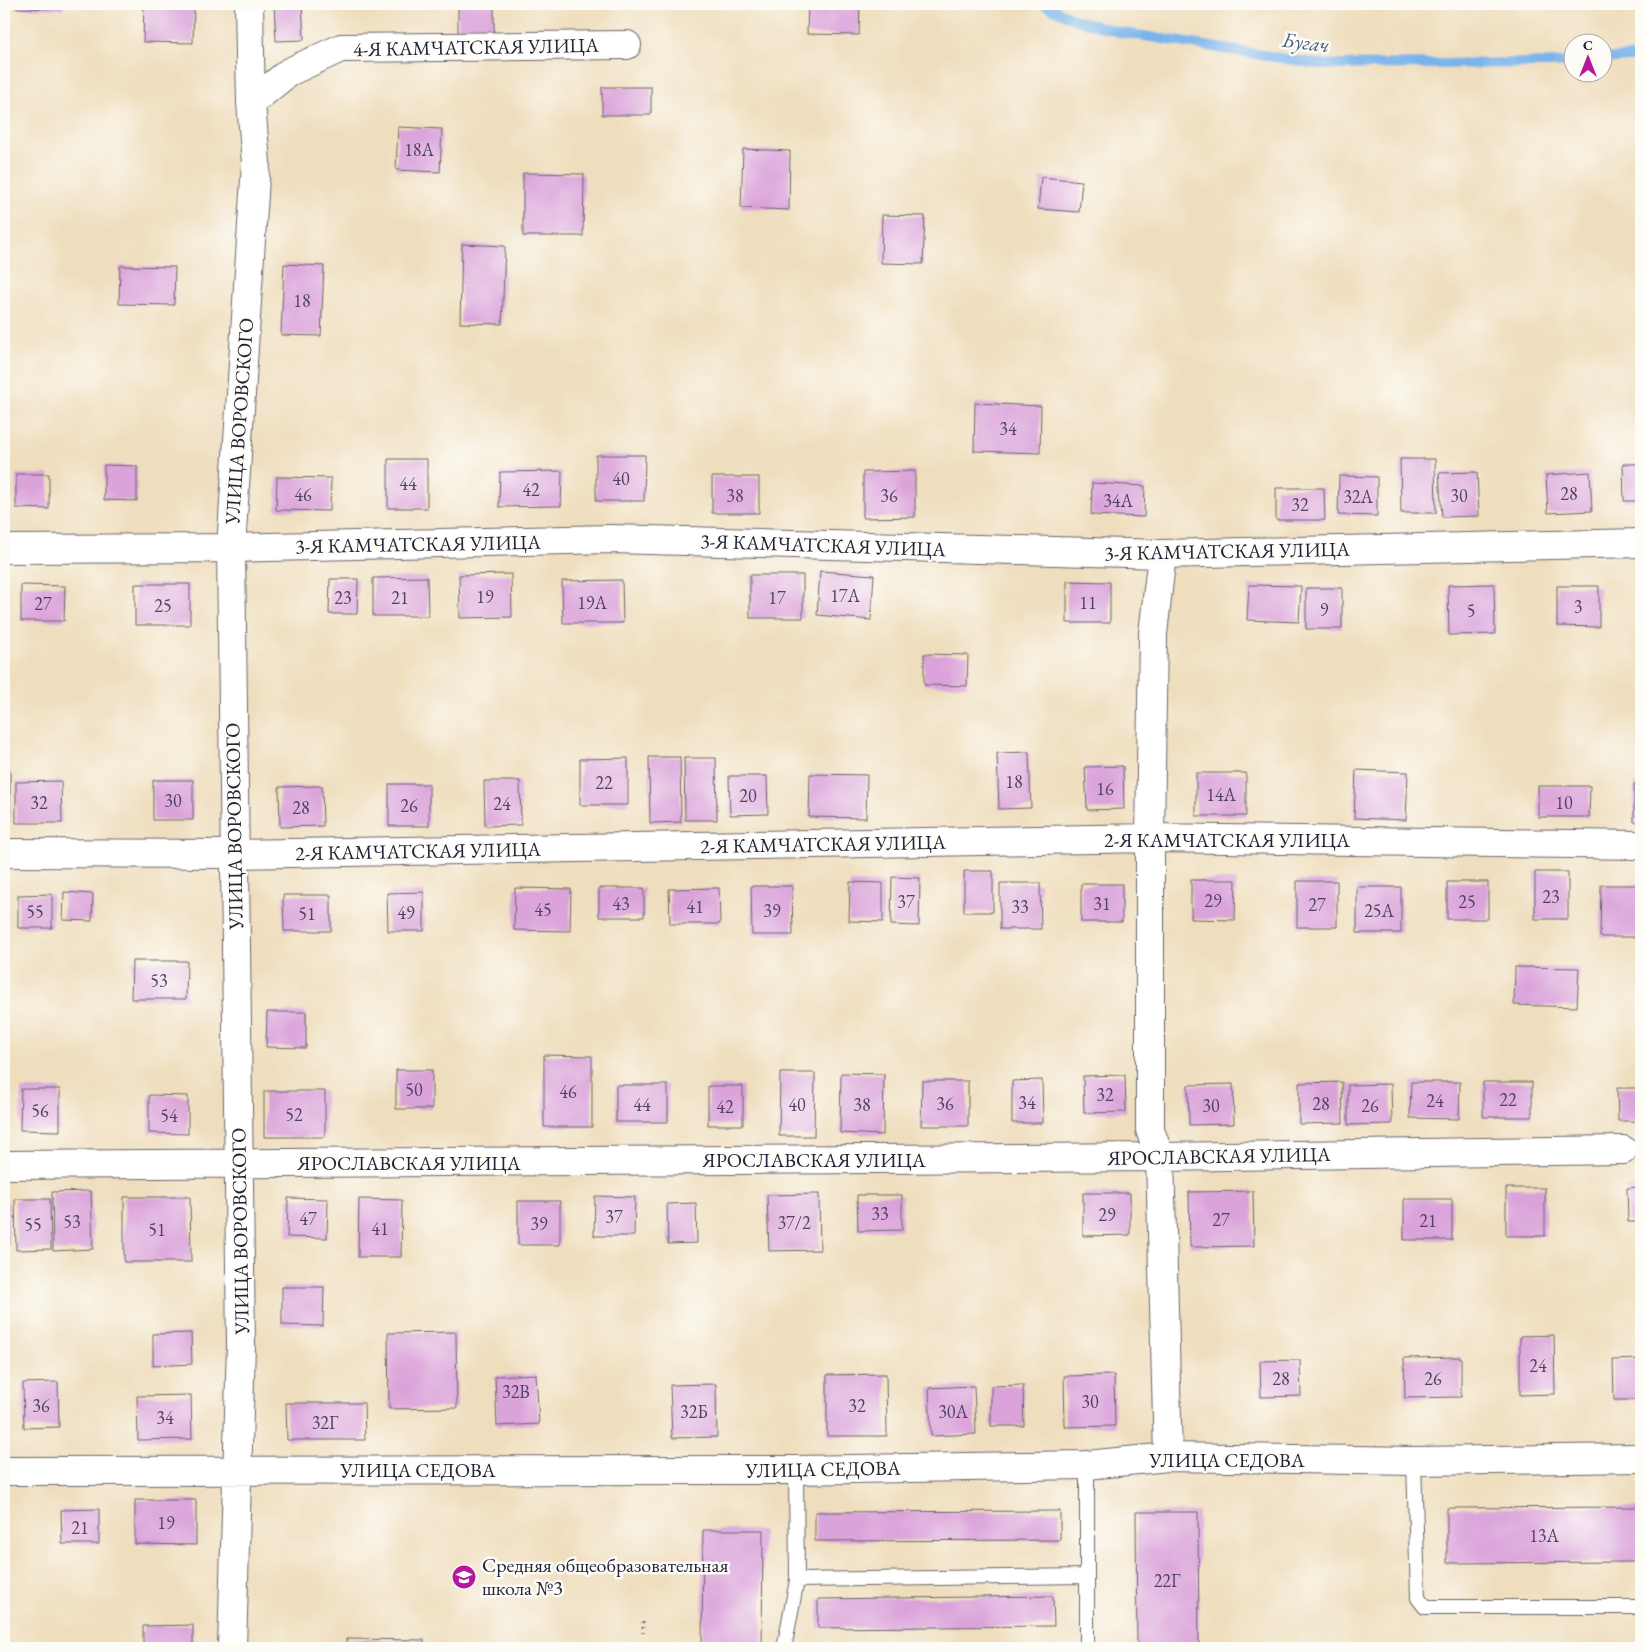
<svg xmlns="http://www.w3.org/2000/svg" width="1645" height="1652" font-family="'EB Garamond',serif">
<rect width="100%" height="100%" fill="#fdfcf7"/>
<filter id="ink" filterUnits="userSpaceOnUse"><feTurbulence type="fractalNoise" baseFrequency=".02" numOctaves="2"/><feDisplacementMap in="SourceGraphic" scale="10" xChannelSelector="R" yChannelSelector="G"/><feConvolveMatrix kernelMatrix="1 2 1 2 8 2 1 2 1" color-interpolation-filters="sRGB"/></filter>
<filter id="wash" filterUnits="userSpaceOnUse"><feTurbulence type="fractalNoise" baseFrequency=".0096" numOctaves="4" result="noise"/><feDisplacementMap in="SourceGraphic" scale="20" xChannelSelector="R" yChannelSelector="G"/><feGaussianBlur stdDeviation="1.12" result="paint"/><feColorMatrix in="noise" values="0 0 0 0 0 0 0 0 0 0 0 0 0 0 0 0 0 1.4 0 .05"/><feComposite in="paint" operator="in"/></filter>
<g filter="url(#wash)">
<rect width="100%" height="100%" fill="#efdebe"/>
<g fill="none" stroke-linecap="round" stroke-linejoin="round">
<path stroke="#79b3ea" stroke-width="10" d="M1043,4L1074,19L1119,32L1324,65L1552,63L1572,62
M1602,59L1641,56"/>
</g>
<g id="blocks">
<path fill="#daa3da" d="M16,4H63V9L16,8Z
M144,4H194L193,43L143,42Z
M274,4H302L304,40L276,41Z
M458,4H494V35L458,34Z
M808,4H860L859,35L807,34Z
M602,87H651V115H602Z
M398,127L442,129L440,172L396,170Z
M743,149L790,151L789,210L741,208Z
M523,173L584,174L583,236H523Z
M1041,177L1082,181L1079,212L1038,209Z
M882,215L925,216L923,264L881,263Z
M462,244L505,246L502,324L460,323Z
M284,264L324,266L321,336L281,335Z
M120,266L175,267L174,305L119,304Z
M975,403L1041,406L1040,453L974,451Z
M596,455H645L644,501H596Z
M388,459H427V508H388Z
M1400,459H1435L1436,513H1401Z
M1623,464H1641V501H1624Z
M104,465L137,466V501L104,500Z
M562,471L561,506L499,507L500,472Z
M915,471V517L863,518V472Z
M1477,472L1479,516L1442,517L1439,473Z
M1590,472L1592,511L1548,513L1546,475Z
M16,474H49V509L16,508Z
M1339,476L1377,477V516L1338,515Z
M277,477L331,478L330,511L276,510Z
M712,477H759V513H712Z
M1092,483L1145,486L1144,517L1091,515Z
M1276,488H1324L1325,520H1276Z
M820,571L874,575L871,620L817,615Z
M511,574L512,617L460,618L459,575Z
M750,575H803V618H750Z
M427,577L428,616H373V578Z
M330,579H358L357,614H329Z
M622,580L623,623H563L562,581Z
M1067,581L1110,582V623H1067Z
M135,584H190V625H135Z
M1494,584L1495,634L1449,635L1448,585Z
M21,585L65,586L64,621H21Z
M1249,585L1301,586L1299,622L1247,620Z
M1557,586H1599V627L1557,626Z
M1306,588H1342V629H1306Z
M924,654L968,655L967,686L924,685Z
M1029,752L1031,808L999,809L997,753Z
M649,757H680L681,822L650,823Z
M628,758V805H580V759Z
M684,758H716L717,820H685Z
M1123,766L1124,809L1087,810L1085,767Z
M1356,770L1408,772L1406,820L1354,818Z
M4,771H10V823H4Z
M1196,773H1246V816H1196Z
M810,774L867,775L866,818L809,817Z
M729,776H767L768,814L730,815Z
M153,780H193V820H153Z
M61,781L62,823H16V782Z
M484,781H520L521,825L485,826Z
M389,784H429V826H389Z
M1634,784H1641V822H1634Z
M322,786L323,826L280,827L279,787Z
M1538,786H1590L1589,817H1538Z
M964,871H993V912H964Z
M1535,872H1568V919H1535Z
M892,877L920,878L919,926L891,925Z
M1191,880H1236L1235,920L1191,919Z
M1297,881H1337V927H1297Z
M850,882L883,883V922L849,921Z
M1447,882H1488V919H1447Z
M1000,883H1040L1041,929H1000Z
M1081,884H1122V922H1081Z
M1601,885H1641V937H1600Z
M751,886H792L793,935H752Z
M1357,887H1401V933H1357Z
M515,888L571,889L570,931L514,930Z
M599,888H644V917H599Z
M719,888L720,924H670L669,889Z
M64,892L93,894L92,921L63,920Z
M424,892V931H388L387,893Z
M52,894V928H18V895Z
M283,895H331V931H284Z
M132,961H187L186,999H131Z
M1515,967L1579,968L1577,1007L1514,1005Z
M267,1012H306V1048L266,1047Z
M544,1055L592,1056V1127H544Z
M396,1070H432V1109H396Z
M780,1073H815L814,1136H779Z
M841,1073L884,1074L883,1135L840,1133Z
M1125,1075L1126,1112L1084,1113L1083,1076Z
M1042,1080L1043,1123H1012V1081Z
M922,1081H968V1126H921Z
M1342,1082L1343,1123L1299,1124V1083Z
M1411,1082H1460L1459,1119L1410,1118Z
M1483,1082H1532V1117H1483Z
M1233,1084L1234,1124L1189,1125L1188,1085Z
M1391,1084L1392,1124L1348,1125V1085Z
M616,1085H668V1122H616Z
M708,1086H743V1125H708Z
M1617,1088H1641V1121H1618Z
M21,1089H60V1131L20,1130Z
M264,1091H325V1137H264Z
M149,1095L188,1096V1134L149,1133Z
M1641,1187V1222H1628L1627,1188Z
M1506,1188H1545V1236H1506Z
M91,1191L93,1249L53,1251L52,1192Z
M1253,1191L1254,1246L1190,1247L1189,1192Z
M1083,1193H1130V1235L1083,1236Z
M819,1194L820,1250L769,1251L767,1195Z
M857,1195H902V1230L858,1231Z
M595,1196L635,1197L634,1236H594Z
M124,1197H190L191,1262H124Z
M288,1198L328,1199L327,1238L287,1237Z
M15,1199H50L51,1249L16,1250Z
M359,1199L402,1200L401,1257H358Z
M1404,1199H1452V1240H1404Z
M518,1201H560V1245H518Z
M4,1202H8L9,1245H4Z
M696,1203L697,1243L668,1244L667,1204Z
M282,1287H324L323,1326L282,1325Z
M456,1332L457,1408L389,1409L388,1333Z
M191,1333L192,1364L153,1366V1334Z
M1554,1335L1555,1394L1520,1395V1336Z
M1461,1357V1397L1405,1398L1404,1358Z
M1641,1359V1400H1614L1613,1360Z
M1300,1360L1301,1396L1261,1397L1260,1361Z
M536,1374L539,1424L497,1426L495,1376Z
M886,1374L887,1436H827V1375Z
M1114,1375L1115,1426L1065,1427L1064,1376Z
M58,1382L59,1427L24,1428L23,1383Z
M716,1384L717,1437L672,1438L670,1385Z
M1023,1385L1024,1426H991V1386Z
M974,1386L976,1434L931,1436L929,1388Z
M191,1395L192,1439L138,1440L137,1396Z
M286,1403H364L365,1440H287Z
M135,1500H196V1545L135,1544Z
M1641,1507V1562L1447,1563V1508Z
M99,1509V1544H62L61,1510Z
M1060,1511V1540L815,1541V1512Z
M1136,1512H1198L1199,1648H1137Z
M703,1530H763L762,1648H702Z
M1053,1596L1054,1626L818,1628V1599Z
M193,1625V1648H143V1626Z
M346,1639L424,1640V1648H346Z"/>
</g>
</g>
<g filter="url(#ink)">
<use href="#blocks" fill-opacity="0" stroke="#6a6469" stroke-width="1"/>
<g fill="none" stroke-linecap="round" stroke-linejoin="round">
<defs>
<path id="lane" d="M1414,1461L1418,1598L1425,1607H1641
M797,1580L1087,1576
M785,1643L797,1580L796,1470
M1087,1648V1465"/>
<path id="street" d="M251,103L289,72L341,48L627,45
M4,549L231,548L611,539L1162,554L1641,543
M1162,554L1153,634L1150,838V1130L1160,1157L1168,1457
M4,853L235,854L1150,838L1641,845
M4,1165L1160,1157L1623,1150
M4,1471L796,1470L1087,1465L1168,1457L1414,1461L1641,1458
M232,1648L241,1345L231,548L256,163L251,103L249,4"/>
</defs>
<use href="#lane" stroke="#6a6469" stroke-width="16"/>
<use href="#street" stroke="#6a6469" stroke-width="30"/>
<path stroke="#6a6469" stroke-width="3" stroke-dasharray="1 4" stroke-linecap="butt" d="M643,1648V1620"/>
<use href="#lane" stroke="#fff" stroke-width="14"/>
<use href="#street" stroke="#fff" stroke-width="28"/>
</g>
</g>
<defs>
<symbol id="school-disc" viewBox="-11 -11 22 22"><circle r="9.5" fill="#b5179e" stroke="#fdfcf7"/><path d="M0-5L7-2L0 1L-7-2ZM-4 1L0 2.5L4 1V4Q0 6-4 4Z" fill="#fff"/></symbol>
</defs>
<g fill-rule="evenodd">
<use href="#school-disc" x="450" y="1563" width="28" height="28"/>
</g>
<g text-anchor="middle" dominant-baseline="central" stroke-width="5" stroke-linejoin="round" paint-order="stroke">
<g font-size="18" fill="#504263">
<text x="419" y="149">18А</text>
<text x="302" y="300">18</text>
<text x="1008" y="428">34</text>
<text x="621" y="478">40</text>
<text x="408" y="483">44</text>
<text x="531" y="489">42</text>
<text x="1569" y="493">28</text>
<text x="303" y="494">46</text>
<text x="735" y="495">38</text>
<text x="889" y="495">36</text>
<text x="1459" y="495">30</text>
<text x="1358" y="496">32А</text>
<text x="1118" y="500">34А</text>
<text x="1300" y="504">32</text>
<text x="845" y="595">17А</text>
<text x="485" y="596">19</text>
<text x="343" y="597">23</text>
<text x="400" y="597">21</text>
<text x="777" y="597">17</text>
<text x="592" y="602">19А</text>
<text x="1088" y="602">11</text>
<text x="43" y="603">27</text>
<text x="163" y="605">25</text>
<text x="1578" y="606">3</text>
<text x="1324" y="609">9</text>
<text x="1471" y="610">5</text>
<text x="1014" y="781">18</text>
<text x="604" y="782">22</text>
<text x="1105" y="788">16</text>
<text x="1221" y="794">14А</text>
<text x="748" y="795">20</text>
<text x="173" y="800">30</text>
<text x="39" y="802">32</text>
<text x="1564" y="802">10</text>
<text x="502" y="803">24</text>
<text x="409" y="805">26</text>
<text x="301" y="807">28</text>
<text x="1551" y="896">23</text>
<text x="1213" y="900">29</text>
<text x="906" y="901">37</text>
<text x="1467" y="901">25</text>
<text x="621" y="903">43</text>
<text x="1102" y="903">31</text>
<text x="1317" y="904">27</text>
<text x="695" y="906">41</text>
<text x="1020" y="906">33</text>
<text x="543" y="909">45</text>
<text x="772" y="910">39</text>
<text x="1379" y="910">25А</text>
<text x="35" y="911">55</text>
<text x="406" y="912">49</text>
<text x="307" y="913">51</text>
<text x="159" y="980">53</text>
<text x="414" y="1089">50</text>
<text x="568" y="1091">46</text>
<text x="1105" y="1094">32</text>
<text x="1508" y="1099">22</text>
<text x="1435" y="1100">24</text>
<text x="1027" y="1102">34</text>
<text x="945" y="1103">36</text>
<text x="1321" y="1103">28</text>
<text x="642" y="1104">44</text>
<text x="797" y="1104">40</text>
<text x="862" y="1104">38</text>
<text x="1211" y="1105">30</text>
<text x="1370" y="1105">26</text>
<text x="725" y="1106">42</text>
<text x="40" y="1110">56</text>
<text x="294" y="1114">52</text>
<text x="169" y="1115">54</text>
<text x="880" y="1213">33</text>
<text x="1107" y="1214">29</text>
<text x="614" y="1216">37</text>
<text x="308" y="1218">47</text>
<text x="1221" y="1219">27</text>
<text x="1428" y="1220">21</text>
<text x="72" y="1221">53</text>
<text x="794" y="1222">37/2</text>
<text x="539" y="1223">39</text>
<text x="33" y="1224">55</text>
<text x="380" y="1228">41</text>
<text x="157" y="1229">51</text>
<text x="1538" y="1365">24</text>
<text x="1281" y="1378">28</text>
<text x="1433" y="1378">26</text>
<text x="516" y="1391">32В</text>
<text x="1090" y="1401">30</text>
<text x="41" y="1405">36</text>
<text x="857" y="1405">32</text>
<text x="694" y="1411">32Б</text>
<text x="953" y="1411">30А</text>
<text x="165" y="1417">34</text>
<text x="325" y="1422">32Г</text>
<text x="166" y="1522">19</text>
<text x="80" y="1527">21</text>
<text x="1544" y="1535">13А</text>
<text x="1167" y="1580">22Г</text>
</g>
<g font-size="20" fill="#22223b" stroke="#fdfcf7">
<text transform="translate(476 47) rotate(-1)">4-Я КАМЧАТСКАЯ УЛИЦА</text>
<text transform="translate(239 421) rotate(-86)">УЛИЦА ВОРОВСКОГО</text>
<text transform="translate(418 544) rotate(-1)">3-Я КАМЧАТСКАЯ УЛИЦА</text>
<text transform="translate(823 545) rotate(2)">3-Я КАМЧАТСКАЯ УЛИЦА</text>
<text transform="translate(1227 551) rotate(-1)">3-Я КАМЧАТСКАЯ УЛИЦА</text>
<text transform="translate(234 826) rotate(-91)">УЛИЦА ВОРОВСКОГО</text>
<text x="1227" y="840">2-Я КАМЧАТСКАЯ УЛИЦА</text>
<text transform="translate(823 844) rotate(-1)">2-Я КАМЧАТСКАЯ УЛИЦА</text>
<text transform="translate(418 851) rotate(-1)">2-Я КАМЧАТСКАЯ УЛИЦА</text>
<text transform="translate(1219 1156) rotate(-1)">ЯРОСЛАВСКАЯ УЛИЦА</text>
<text x="814" y="1160">ЯРОСЛАВСКАЯ УЛИЦА</text>
<text x="409" y="1163">ЯРОСЛАВСКАЯ УЛИЦА</text>
<text transform="translate(240 1231) rotate(-91)">УЛИЦА ВОРОВСКОГО</text>
<text x="1227" y="1460">УЛИЦА СЕДОВА</text>
<text transform="translate(823 1469) rotate(-1)">УЛИЦА СЕДОВА</text>
<text x="418" y="1470">УЛИЦА СЕДОВА</text>
</g>
<g font-size="20" fill="#22223b" stroke="#fdfcf7" text-anchor="start">
<text x="482" y="1565">Средняя общеобразовательная<tspan x="482" dy="23">школа №3</tspan></text>
</g>
<g font-size="21" font-style="italic" fill="#455c81" stroke="#fdfcf7">
<text transform="translate(1306 42) rotate(7)">Бугач</text>
</g>
</g>
<rect width="1645" height="1652" fill="none" stroke="#fdfcf7" stroke-width="20"/>
<g transform="translate(1588 58)"><circle r="24" fill="#fdfcf7" stroke="#a5a5ac"/>
<path d="M0-4L9 19L0 12L-9 19Z" fill="#b5179e"/>
<text y="-8" font-size="14" font-weight="bold" text-anchor="middle" fill="#22223b">С</text>
</g>
</svg>
